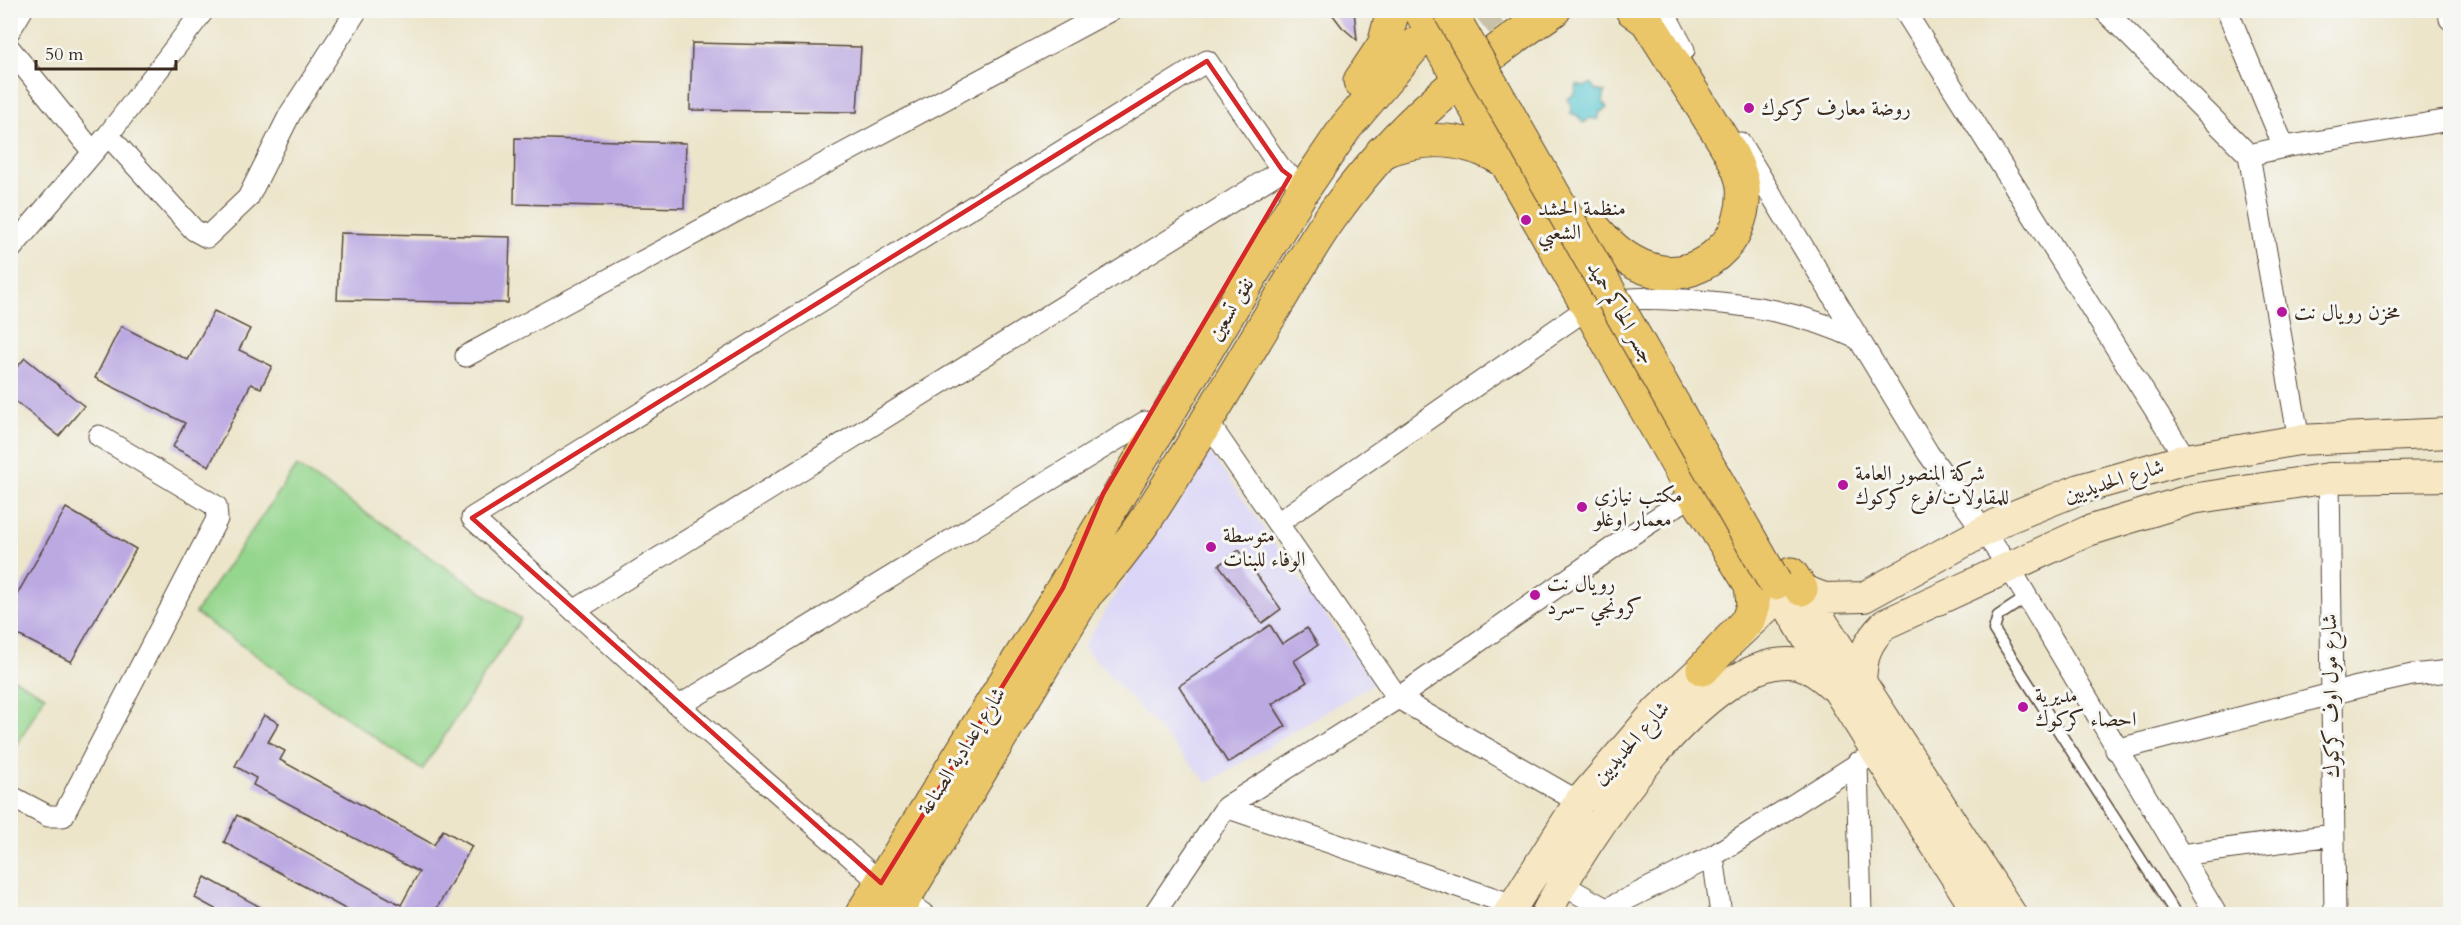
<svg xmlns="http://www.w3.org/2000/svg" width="2461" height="925" font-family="Cardo,Amiri,serif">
<rect width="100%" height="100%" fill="#f6f6f2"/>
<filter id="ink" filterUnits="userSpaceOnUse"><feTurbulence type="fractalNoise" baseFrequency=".0167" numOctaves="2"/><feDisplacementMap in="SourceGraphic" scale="12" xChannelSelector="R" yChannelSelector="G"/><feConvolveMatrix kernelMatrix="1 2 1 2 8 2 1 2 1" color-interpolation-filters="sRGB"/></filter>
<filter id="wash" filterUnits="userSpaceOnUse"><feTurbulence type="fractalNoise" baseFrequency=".008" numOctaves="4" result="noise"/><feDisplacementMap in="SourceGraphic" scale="24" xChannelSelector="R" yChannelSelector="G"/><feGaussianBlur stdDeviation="1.35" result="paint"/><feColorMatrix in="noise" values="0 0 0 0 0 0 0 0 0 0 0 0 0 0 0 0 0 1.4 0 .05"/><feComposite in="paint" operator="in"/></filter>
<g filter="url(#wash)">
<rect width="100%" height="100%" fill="#ece5ca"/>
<path fill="#dbd6f7" d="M1206,447L1374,683L1208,783L1083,647Z"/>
<path fill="#94d68d" stroke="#688056" stroke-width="1.5" d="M297,466L521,619L422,770L195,613Z
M11,677L45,696L11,756Z"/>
<path fill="#5cc9d3" stroke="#4c7a78" stroke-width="1.5" d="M1591,83L1595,90L1605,92L1603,101L1607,108L1600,112L1598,120L1591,118L1583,123L1577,115L1570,113L1572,106L1567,99L1575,94L1577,85L1585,87Z"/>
<g id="blocks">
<path fill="#bba9e2" d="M1329,10H1354L1357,40L1342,27Z
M692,43L861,47L857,112L690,110Z
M515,138L686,143L684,208L514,204Z
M340,233L510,237L508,303L337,300Z
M214,311L250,329L239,350L272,366L261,388L251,384L209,466L173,447L185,423L95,378L121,326L188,360Z
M25,358L84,406L59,436L10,397V375Z
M66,508L136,549L71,662L10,631V607Z
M1239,550L1281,609L1262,623L1219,565Z
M1270,625L1282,644L1307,628L1318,645L1294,661L1307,682L1272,704L1286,726L1228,763L1179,686Z
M264,715L279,723L268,742L285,751L280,760L434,845L443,830L472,846L433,915H356L224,842L237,815L401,905L419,872L253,785L256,778L235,766Z
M205,877L275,915H226L195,898Z"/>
</g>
</g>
<g filter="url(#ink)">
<use href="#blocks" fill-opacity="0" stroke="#564638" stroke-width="1.5"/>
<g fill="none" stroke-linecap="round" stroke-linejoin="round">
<path stroke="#c9c0a8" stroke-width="33" stroke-dasharray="33 16" stroke-linecap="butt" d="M1441,52L1493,10"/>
<defs>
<path id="lane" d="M2027,597L1998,616L1994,630L2176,914"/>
<path id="street" d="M1663,10L1684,50
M1904,10L2186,459
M2104,10L2249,155L2284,147L2450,120
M2227,10L2284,147
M2449,10L2450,19
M10,30L22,10
M10,49L93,152
M108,135L194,230L207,237L248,198L290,114L357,10
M1740,143L1928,453L2009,567L2216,914
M2249,155L2299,440
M10,250L108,135L204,10
M466,356L1111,10
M1207,421L1398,698L1579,802
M2329,478L2335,914
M1279,522L1589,307C1621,296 1651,298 1685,300C1749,304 1801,312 1859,339
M574,611L1282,170
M679,706L1145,422
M2116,750L2358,687L2412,675L2450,671
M1857,763L1861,914
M10,796L48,816H63L217,519L216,506L99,436
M1226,807L1513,905
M2180,855L2333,835
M1713,856L1721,914
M1561,884L1615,914
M1607,909L1713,856L1878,751
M923,914L881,883L679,706L472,518L1207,61L1282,170L1290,176
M1154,914L1226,807L1398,698L1628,537L1694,494"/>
<path id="secondary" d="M1801,589L1824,598L1864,597L2006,519L2080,489L2186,459L2299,440L2450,433
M1801,589L2011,914
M1861,680C1863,654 1866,643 1885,624L2088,531L2192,499L2329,478L2450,476
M1508,914L1579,802L1657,711L1781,594L1837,689L1979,914
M1546,914C1580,846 1708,648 1798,664C1811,667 1822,677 1833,686"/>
<path id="primary" d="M1420,10L1694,494L1751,585L1753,605L1748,620L1703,669
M1360,81L1384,45L1393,10
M1382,152C1426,134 1467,137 1507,162
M1596,230C1631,272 1682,292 1724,247C1738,233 1745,207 1743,187C1740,162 1717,132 1704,110C1685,81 1666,51 1647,21L1632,10
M1791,574L1801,589
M1087,593C1133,545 1165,491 1199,434C1228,386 1257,338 1286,289C1302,262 1318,234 1337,209C1399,124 1468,69 1554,10
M862,914L1063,588L1301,193L1346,127L1417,43
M895,914L1089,589"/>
</defs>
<use href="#lane" stroke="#564638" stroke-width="13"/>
<use href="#street" stroke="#564638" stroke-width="23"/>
<use href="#secondary" stroke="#564638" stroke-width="32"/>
<use href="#primary" stroke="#564638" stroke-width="35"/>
<use href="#lane" stroke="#fff" stroke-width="10"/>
<use href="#street" stroke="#fff" stroke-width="21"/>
<use href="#secondary" stroke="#f7e8c3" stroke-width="30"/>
<use href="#primary" stroke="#eac669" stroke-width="33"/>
<defs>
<path id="primary-bridge" d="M1449,10L1775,583"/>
</defs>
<use href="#primary-bridge" stroke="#564638" stroke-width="35" stroke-linecap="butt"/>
<use href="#primary-bridge" stroke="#eac669" stroke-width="33"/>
</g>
</g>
<path fill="none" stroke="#d62828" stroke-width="4.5" stroke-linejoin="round" d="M1207,61L1282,170L1290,176L1103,494L1063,588L881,883L472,518Z"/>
<g fill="#b5179e" stroke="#f6f6f2" stroke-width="2">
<circle cx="1749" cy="108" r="6"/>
<circle cx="1526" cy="220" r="6"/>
<circle cx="2282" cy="312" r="6"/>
<circle cx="1843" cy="485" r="6"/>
<circle cx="1582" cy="507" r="6"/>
<circle cx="1211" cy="547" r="6"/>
<circle cx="1535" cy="595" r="6"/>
<circle cx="2023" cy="707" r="6"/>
</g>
<g text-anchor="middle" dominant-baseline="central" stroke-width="6" stroke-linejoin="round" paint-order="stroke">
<g font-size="21" fill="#3b2a1e" stroke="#f6f6f2" text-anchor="start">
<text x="1761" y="108">روضة معارف كركوك</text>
<text x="1538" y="208">منظمة الحشد<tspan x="1538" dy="24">الشعبي</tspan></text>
<text x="2294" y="312">مخزن رويال نت</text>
<text x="1855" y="473">شركة المنصور العامة<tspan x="1855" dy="24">للمقاولات/فرع كركوك</tspan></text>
<text x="1594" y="495">مكتب نيازي<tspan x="1594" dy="24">معمار اوغلو</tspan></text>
<text x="1223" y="535">متوسطة<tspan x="1223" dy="24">الوفاء للبنات</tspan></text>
<text x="1547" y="583">رويال نت<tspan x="1547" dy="24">كرونجي -سرد</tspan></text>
<text x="2035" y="695">مديرية<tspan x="2035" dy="24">احصاء كركوك</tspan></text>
</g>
<g font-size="21" fill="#3b2a1e" stroke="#f6f6f2">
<text transform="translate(1231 309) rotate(-59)">نفق تسعين</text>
<text transform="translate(1621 313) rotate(60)">جسر الحاكم حميد</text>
<text transform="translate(2114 481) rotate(-17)">شارع الحديديين</text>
<text transform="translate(2331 696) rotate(-91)">شارع مول اوف كركوك</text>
<text transform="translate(1631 743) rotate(-48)">شارع الحديديين</text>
<text transform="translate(962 751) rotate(-58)">شارع إعدادية الصناعة</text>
</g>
</g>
<rect width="2461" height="925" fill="none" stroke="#f6f6f2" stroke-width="36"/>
<path d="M36 60v9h140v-9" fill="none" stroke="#3b2a1e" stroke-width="3"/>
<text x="45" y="60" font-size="18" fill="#3b2a1e" stroke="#f6f6f2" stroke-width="4.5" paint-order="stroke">50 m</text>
</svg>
